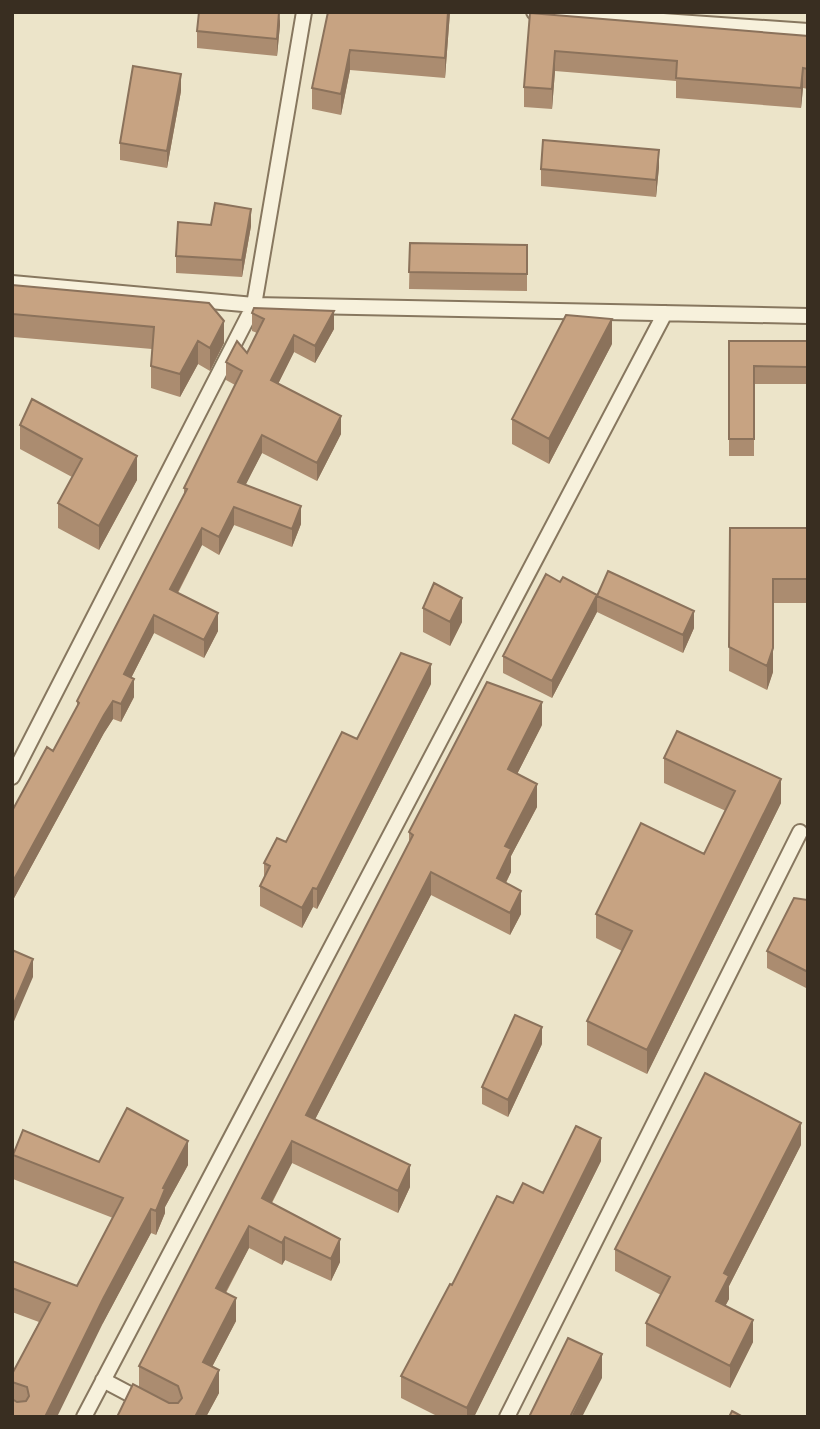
<svg xmlns="http://www.w3.org/2000/svg" width="820" height="1429" font-family="'Source Serif 4',serif">
<rect width="100%" height="100%" fill="#ece4c9"/>
<g fill="none" stroke-linecap="round" stroke-linejoin="round">
<defs>
<path id="lane" d="M534,12L808,31
M12,283L254,305L808,316
M12,777L254,305L304,12
M103,1380L173,1417
M84,1417L665,313
M507,1417L800,832"/>
</defs>
<use href="#lane" stroke="#87775f" stroke-width="18"/>
<use href="#lane" stroke="#f7f1dc" stroke-width="14"/>
</g>
<path fill="#ab8c70" d="M328,12H450L445,78L350,70L341,115L312,109V88Z
M530,13L808,36V89L803,88L801,108L676,98V81L555,71L552,109L524,107V87Z
M280,25L277,56L197,48V31Z
M181,91L167,168L120,160V143Z
M659,167L656,197L541,186V169Z
M211,225L251,226L242,277L176,273V256Z
M410,243L527,245V291L409,289Z
M12,285L224,343L210,371L198,364L180,397L151,388V366L152,349L13,337L12,340Z
M252,313L334,329L315,363L294,352L278,384L341,434L317,481L262,453L245,485L301,524L292,547L234,525L219,555L202,545L178,593L218,631L204,658L154,633L131,678L134,697L121,722L113,719L104,733L13,900L12,811L53,751L77,707V701L184,494V488L235,385L226,380V362L247,353L257,333L252,331Z
M729,341H808V384H754V456H729Z
M612,344L549,464L512,444V419Z
M20,425L137,480L99,550L58,528V503L72,477L20,449Z
M730,528H808V603H773V672L767,690L729,671Z
M560,582L597,596L694,628L683,653L597,612L552,698L503,673V656Z
M423,608L462,622L450,646L423,632Z
M431,684L317,909L313,907L302,928L260,906V886L264,878V863L286,842L357,739Z
M542,725L517,774L537,807L511,856V872L506,883L521,914L510,935L431,895L315,1119L410,1187L398,1213L292,1163L272,1203L340,1262L331,1281L285,1260L282,1265L249,1248L226,1293L236,1321L212,1367L219,1393L206,1417H117L139,1387V1366L409,843V832Z
M664,758L781,803L647,1074L587,1045V1021L622,951L596,938V914L704,854L726,811L664,783Z
M808,900V989L767,968V951Z
M542,1044L508,1117L482,1104V1087Z
M801,1145L729,1286V1299L725,1306L753,1342L730,1388L646,1346V1323L661,1295L615,1271V1249Z
M13,1155L99,1162L188,1165L165,1207V1213L156,1235L151,1233L103,1323L12,1417V1374L39,1322L12,1312V1261L77,1286L113,1218L13,1179Z
M601,1161L474,1417H439L401,1398V1376L452,1285L513,1203L543,1193Z"/>
<path fill="#8b725b" d="M280,12V25L277,56V39Z
M448,12H450L445,78V58Z
M350,50V70L341,115V94Z
M555,51V71L552,109V89Z
M803,68V88L801,108V88Z
M181,74V91L167,168V151Z
M659,150V167L656,197V180Z
M251,209V226L242,277V260Z
M334,311V329L315,363V346Z
M13,314V337L12,340V317Z
M612,319V344L549,464V439Z
M224,321V343L210,371V348Z
M294,335V352L271,398V380Z
M198,341V364L180,397V374Z
M341,416V434L317,481V463Z
M262,435V453L238,500V482Z
M137,456V480L99,550V526Z
M301,506V524L292,547V529Z
M234,507V525L219,555V537Z
M202,528V545L170,607V589Z
M773,579V672L767,690V666Z
M597,595V612L552,698V681Z
M462,598V622L450,646V622Z
M694,611V628L683,653V635Z
M218,613V631L204,658V640Z
M154,615V633L124,692V674Z
M431,664V684L317,909V889Z
M134,679V697L121,722V704Z
M113,701V719L104,733L13,900L12,909V883L104,715Z
M542,702V725L508,792V769Z
M781,779V803L647,1074V1050Z
M537,784V807L511,856V872L497,900V878L505,846Z
M431,872V895L306,1137V1115Z
M313,888V907L302,928V908Z
M521,891V914L510,935V913Z
M33,959V977L12,1026V1008Z
M542,1027V1044L508,1117V1100Z
M801,1123V1145L729,1286V1299L716,1324V1301L724,1273Z
M601,1138V1161L474,1417H467V1408Z
M188,1141V1165L165,1207V1213L156,1235V1211L163,1188Z
M292,1141V1163L262,1221V1198Z
M410,1165V1187L398,1213V1191Z
M151,1209V1233L103,1323L57,1417H45L103,1299Z
M249,1226V1248L216,1310V1288Z
M285,1237V1260L282,1265V1243Z
M340,1239V1262L331,1281V1259Z
M236,1298V1321L203,1384V1362Z
M753,1320V1342L730,1388V1366Z
M602,1354V1378L582,1417H571Z
M219,1370V1393L206,1417H195Z"/>
<path fill="#c7a382" stroke="#8b725b" stroke-width="2" d="M199,12H279L277,39L197,31Z
M328,12H448L445,58L350,50L341,94L312,88Z
M530,13L808,36V69L803,68L801,88L676,78L677,61L555,51L552,89L524,87Z
M133,66L181,74L167,151L120,143Z
M543,140L659,150L656,180L541,169Z
M215,203L251,209L242,260L176,256L178,222L211,225Z
M410,243L527,245V274L409,272Z
M12,285L209,303L224,321L210,348L198,341L180,374L151,366L154,327L13,314L12,317Z
M254,308L334,311L315,346L294,335L271,380L341,416L317,463L262,435L238,482L301,506L292,529L234,507L219,537L202,528L170,589L218,613L204,640L154,615L124,674L134,679L121,704L113,701L104,715L12,883V811L47,747L53,751L79,703L77,701L187,489L184,488L242,371L226,362L237,341L247,353L264,319L252,313Z
M566,315L612,319L549,439L512,419Z
M729,341H808V367L754,366V439H729Z
M32,399L137,456L99,526L58,503L82,459L20,425Z
M730,528H808V579H773V648L767,666L729,647Z
M608,571L694,611L683,635L597,596Z
M546,574L560,582L563,577L597,595L552,681L503,656Z
M434,583L462,598L450,622L423,608Z
M401,653L431,664L317,889L313,888L302,908L260,886L270,866L264,863L277,838L286,842L342,732L357,739Z
M487,682L542,702L508,769L537,784L505,846L511,849L497,878L521,891L510,913L431,872L306,1115L410,1165L398,1191L292,1141L262,1198L340,1239L331,1259L285,1237L282,1243L249,1226L216,1288L236,1298L203,1362L219,1370L195,1417H117L133,1384L169,1403H178L182,1398L178,1386L139,1366L413,835L409,832Z
M677,731L781,779L647,1050L587,1021L632,931L596,914L641,823L704,854L735,791L664,758Z
M794,898L808,900V972L767,951Z
M12,950L33,959L12,1008Z
M515,1015L542,1027L508,1100L482,1087Z
M705,1073L801,1123L724,1273L729,1276L716,1301L753,1320L730,1366L646,1323L670,1277L615,1249Z
M127,1108L188,1141L163,1188L165,1189L156,1211L151,1209L103,1299L45,1417H12V1399L17,1402L26,1401L29,1396L27,1387L12,1382V1374L50,1303L12,1288V1261L77,1286L123,1198L13,1155L23,1130L99,1162Z
M576,1126L601,1138L467,1408L401,1376L450,1284L452,1285L497,1196L513,1203L523,1183L543,1193Z
M568,1338L602,1354L571,1415L574,1417H529Z
M732,1411L743,1417H729Z"/>
<rect width="820" height="1429" fill="none" stroke="#392e21" stroke-width="28"/>
</svg>
